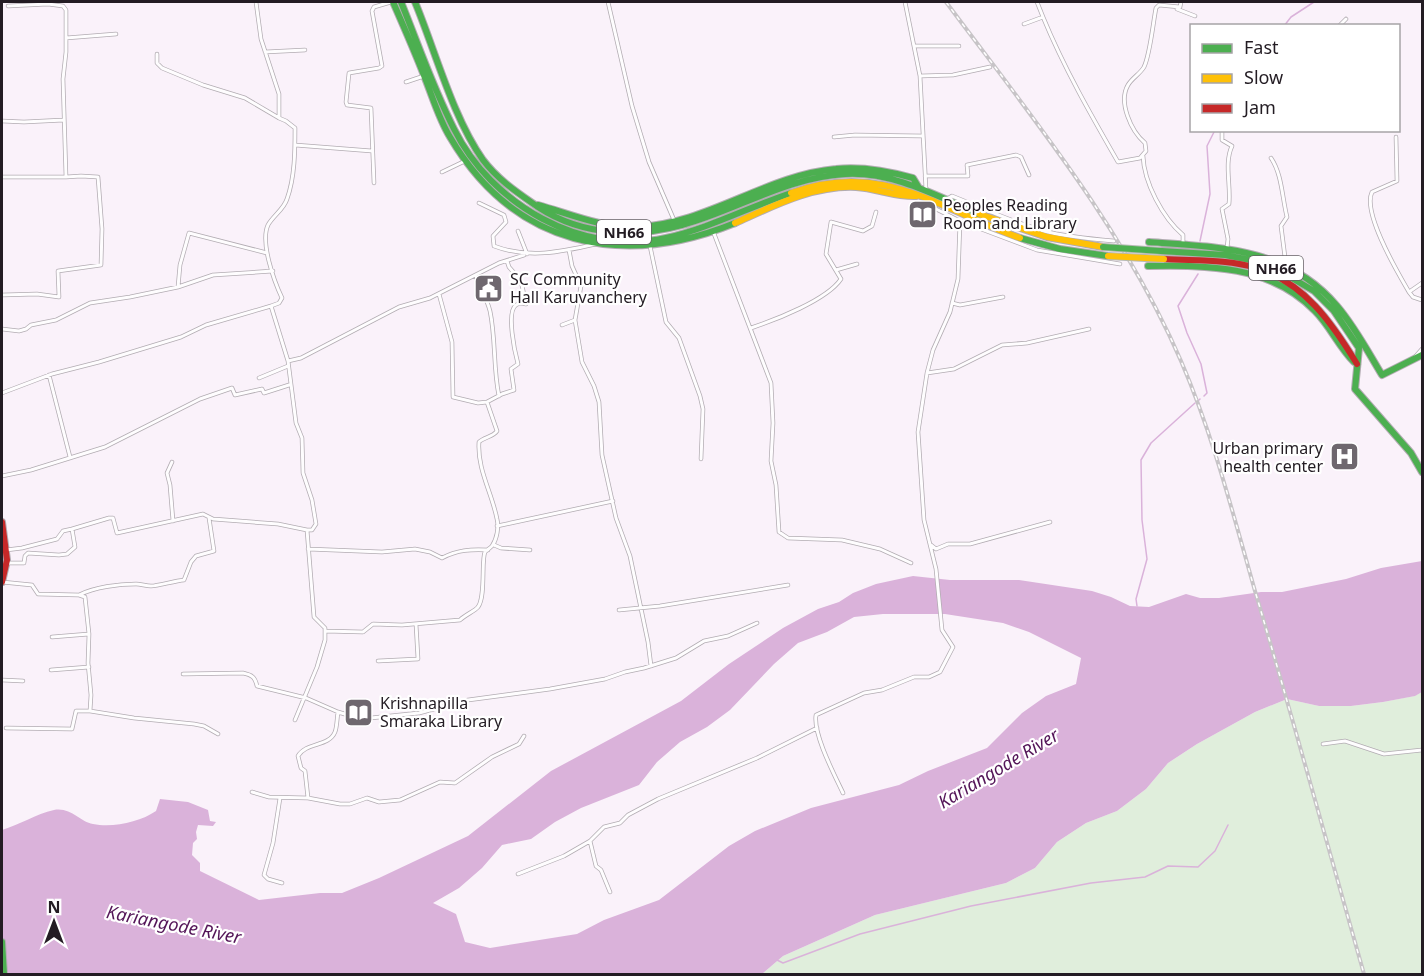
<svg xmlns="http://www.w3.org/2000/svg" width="1424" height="976" font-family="'Noto Sans',sans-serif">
<rect width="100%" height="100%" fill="#faf2fa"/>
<path fill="#e0eedc" d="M1422,692V974H762L783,956L875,915L1006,883L1035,868L1057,842L1086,823L1117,811L1146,789L1168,763L1197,744L1255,712L1287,699L1319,706H1351L1383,702L1414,696Z"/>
<path fill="#dab2da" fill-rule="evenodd" d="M1422,561V692L1415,696L1383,702L1351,706H1319L1287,699L1255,712L1197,744L1168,763L1146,789L1117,811L1086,823L1057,842L1035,868L1006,883L875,915L783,956L762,974H2V830C19,825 36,814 54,810C71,807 80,822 93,824C113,828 140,822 156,811L160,799L188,802L208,810L210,821L216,822L213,826L198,825L196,832L197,839L193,843L192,855L200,863V871L259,900L320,893H342L379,878L468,836L551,771L681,701L729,664L783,628L818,609L839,602L853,593L876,584L913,576L950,580H1019L1092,591L1111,597L1130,606L1149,607L1186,594L1200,598H1219L1261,592H1282L1346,579L1381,568ZM883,614H945L1003,623L1029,632L1081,658L1076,684L1046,696L1022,713L987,748L928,771L899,785L811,808L755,831L729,846L659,900L604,920L577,934L490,948L465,942L456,914L433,903L459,888L482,868L502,845L531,839L555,822L581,808L639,785L657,762L680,742L707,727L730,710L774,664L798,643L827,632L854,617Z"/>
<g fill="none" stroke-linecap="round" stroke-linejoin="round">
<path stroke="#dab2da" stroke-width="1.5" d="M1284,26L1291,17L1314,2
M1200,241L1210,194L1207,146L1215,130
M1198,274L1178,306L1187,333L1201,364L1207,393L1204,396
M1199,400L1200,399
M1137,606L1136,599L1147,559L1142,520L1141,460L1151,443L1195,403
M777,960L783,963L860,934L971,906L1091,883L1145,877L1168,866L1198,867L1215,851L1228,825"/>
<defs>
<path id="street" d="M256,2L261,39L279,94V118L286,121L295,128C295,150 295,177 287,199C284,209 273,216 268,225C260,242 274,281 282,298L279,303L271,306L288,361L296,423L302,438L303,473L312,500L316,524L312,530H307L314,617L325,628V640L317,667L295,720
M608,2L632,106L649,162L674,220
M905,2L920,76L926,190
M1037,2L1043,17
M8,6L48,4
M1177,9L1195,16
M1024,24L1043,17C1064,68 1091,115 1118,162L1140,158L1146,151L1145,143C1131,131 1118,102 1128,85C1132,78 1140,74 1144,67C1150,55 1153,23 1156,8L1159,5L1180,7L1181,2
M1339,26L1346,19
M66,38L116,34
M915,46H959
M265,52L305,50
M157,54V63L162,68L203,85L245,98L279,118
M920,76L953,75L990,67
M406,82L424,76
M2,121L24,122L64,120
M1222,130V140L1232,146C1224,163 1231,185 1229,204L1222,209L1228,239L1227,248
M834,137L855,135L923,136
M1396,137L1397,181L1372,192C1362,213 1398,273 1409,292
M295,145L372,151
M1143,156C1144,183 1163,218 1183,235V243
M1271,158C1282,174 1282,197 1287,217L1281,226L1286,265
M442,172L465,161
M925,176H968L967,165L1016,155L1021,157L1029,175
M2,177H66L63,79L66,52V10L63,6L48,4V2
M374,183L371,108L347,105L346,102L349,73L379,68L382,66L372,11L374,7L391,2
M947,199L952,196C982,208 1012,222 1044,231C1067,237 1090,239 1114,241
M930,201L932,207L960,221L1037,250L1120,264
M479,203L504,215L506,222L493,236L494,246C528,259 561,252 596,244
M518,231L527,254
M713,231L771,383L773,423L771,461L776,485L779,532L788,538L842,540L880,549L911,563
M650,246L666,322L679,338L700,396L703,409L701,459
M569,250L572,266L581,286L575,320L582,362L594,386L599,402L602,455L616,518L630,556L648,642L651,666
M836,270L857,264
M476,276C480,287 487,299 490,311C496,339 493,368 499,396
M1422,283L1409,292L1413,297L1422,300
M178,287L180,265L189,233L267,253
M439,294L452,342L453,397L478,403L487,402
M2,295L37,294L59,297L58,271L101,265L102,229L98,177L81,176L66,177
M952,303L960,305L1003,297
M562,325L575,320
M751,328C775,320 827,300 841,279L826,254L831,222L863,231L872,226L876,212
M2,329L19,331L26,329L31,325L56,320L90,303L130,297L178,287L213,275L273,271
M1415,357L1422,349
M288,361L301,358L399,307L430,298L499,263L524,255
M927,373L954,369L1002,345L1027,343L1089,329
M49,375L70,457
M259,378L288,366
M2,393L52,374L99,362L181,337L206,325L271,306
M172,462L167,473L170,485L173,521
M2,476L31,470L105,447L200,399L232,388L235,395L262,389L264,393L289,385
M497,526L613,501
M494,545L501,548L530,550
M931,545L936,549L948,544H970L1050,522
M308,549L382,552L415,549L430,552L442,558C457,550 471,549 488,550
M6,550L22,548L57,539L63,531L72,529
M6,563H24L25,556L28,553L59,555L67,554L75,547L72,529L109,518H113L117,533L203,514L213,519L278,524L307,530
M2,582L32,585L38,594L79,595L85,597L89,634L88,663L91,695L90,711L134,718L194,724L204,726L218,734
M79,595C95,587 119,584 136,584C141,584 146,586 151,586C158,586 174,581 184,580L191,562L196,556L214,551L209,518
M619,610L660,606L788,585
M325,631L363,632L373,624L402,625L460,620C465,615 475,611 478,607C486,597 481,560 485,552C487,550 490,548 492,546C497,539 499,527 497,519C492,493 477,469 479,442C484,437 493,437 497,431L487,402L502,394L514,390L511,369L518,364C515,353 506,312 516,305C519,303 523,303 526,304L521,281L509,267L507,261
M52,637L89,634
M378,661L418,659L416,624
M51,670L89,667
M183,674L243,673C252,675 255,677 257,686L306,698L338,712L361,719L419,713L468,700L550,689L605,679L625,672L644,668L676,658L704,641L728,636L757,623
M2,680L23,681
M338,712C337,718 337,727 335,732C329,747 306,742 298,756L301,768L305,771L308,798L340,804H350L367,798L379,802L400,800L440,782L455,783L492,757L519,744L524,736
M6,728L72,729L76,711H90
M1323,744L1345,741L1384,754L1422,750
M252,792L269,797L308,798
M843,793C834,774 813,734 816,715L864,693L882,690L914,677H929L940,672L953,647L942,630L936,569L924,520L918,432L927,373L933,350L950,312L958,279L960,221
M280,798L273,843L264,875L268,879L282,883
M518,874L564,856L590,841
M610,892L601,870L596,866L590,841L604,827L620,823L628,815L658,799L757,758L817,728"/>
<path id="fast" d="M393,2C404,27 415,52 425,78C433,98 439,119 450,137C514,246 622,269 735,223
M401,2C418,44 433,88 454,129C491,204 582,257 666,238C710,228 749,207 791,193
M415,2C435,50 453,118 483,160C498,180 518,193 538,207C562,223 586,230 614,232C703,239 762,179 845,174C892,171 937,196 979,214
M538,205C570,214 602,228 636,227C707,225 766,175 836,169C863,166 888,171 913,178L919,188
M1020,238L1060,249L1108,256
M1149,242C1220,247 1288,248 1337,306C1355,327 1368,352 1382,375L1422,355
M1161,251L1225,255L1266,263L1314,291L1334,311L1359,348L1355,389L1411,453L1422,472
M1148,266C1207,265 1271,265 1315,311C1330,326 1339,347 1354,362
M2,942L4,974"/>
<path id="slow" d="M791,193C882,160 938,208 1020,238
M979,214L1047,237L1103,247
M735,223C773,206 813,185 856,187C876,188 896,197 916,196"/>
<path id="jam" d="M1164,259C1194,261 1227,259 1256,268C1304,282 1332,323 1357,364
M2,522L7,560L2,582"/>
</defs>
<use href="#street" stroke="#b2acb2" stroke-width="4.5"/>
<use href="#fast" stroke="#b2acb2" stroke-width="8"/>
<use href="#slow" stroke="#b2acb2" stroke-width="8"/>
<use href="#jam" stroke="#b2acb2" stroke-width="8"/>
<use href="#street" stroke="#fefdfe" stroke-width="3"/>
<use href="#fast" stroke="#4caf50" stroke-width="6"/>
<use href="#slow" stroke="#ffc107" stroke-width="6"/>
<use href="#jam" stroke="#c62828" stroke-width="6"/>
<defs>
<path id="rail" d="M946,2C1031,116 1124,229 1181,361C1213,435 1233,514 1255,591C1293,719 1328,847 1364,974"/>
</defs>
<use href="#rail" stroke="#c7c4c7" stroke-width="4"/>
<use href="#rail" stroke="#fff" stroke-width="1.5" stroke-dasharray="4.5" stroke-linecap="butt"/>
<defs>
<path id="fast-bridge" d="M1103,247L1161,251"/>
<path id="slow-bridge" d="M1108,256L1164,259"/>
</defs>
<use href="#fast-bridge" stroke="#b6b9b4" stroke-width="8" stroke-linecap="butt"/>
<use href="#slow-bridge" stroke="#b6b9b4" stroke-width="8" stroke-linecap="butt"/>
<use href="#fast-bridge" stroke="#4caf50" stroke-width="6"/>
<use href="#slow-bridge" stroke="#ffc107" stroke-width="6"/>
</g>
<defs>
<symbol id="library-square" viewBox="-11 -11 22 22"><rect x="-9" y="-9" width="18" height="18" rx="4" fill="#6e676e" stroke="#fff"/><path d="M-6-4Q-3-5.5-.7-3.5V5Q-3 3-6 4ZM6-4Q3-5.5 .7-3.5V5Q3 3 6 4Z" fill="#fff"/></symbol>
<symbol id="civic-square" viewBox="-11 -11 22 22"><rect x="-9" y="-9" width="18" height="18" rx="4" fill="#6e676e" stroke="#fff"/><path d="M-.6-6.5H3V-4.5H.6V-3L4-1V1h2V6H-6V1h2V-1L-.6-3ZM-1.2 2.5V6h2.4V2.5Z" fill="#fff"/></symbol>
<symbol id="hospital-square" viewBox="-11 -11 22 22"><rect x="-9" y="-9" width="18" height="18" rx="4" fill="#6e676e" stroke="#fff"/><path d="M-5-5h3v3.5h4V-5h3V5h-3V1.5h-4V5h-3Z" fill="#fff"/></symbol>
</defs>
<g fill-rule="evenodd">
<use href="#library-square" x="906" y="198" width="33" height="33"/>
<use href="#civic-square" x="472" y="272" width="33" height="33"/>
<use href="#hospital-square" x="1328" y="440" width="33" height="33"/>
<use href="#library-square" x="342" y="696" width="33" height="33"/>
</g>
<g text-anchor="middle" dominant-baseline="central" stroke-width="4.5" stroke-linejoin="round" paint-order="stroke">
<g fill="#fff" stroke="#656065" stroke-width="1.5">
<rect x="597" y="220" width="54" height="24" rx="4.5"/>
<rect x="1249" y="256" width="54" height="24" rx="4.5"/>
</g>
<g font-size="15" font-weight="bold" fill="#231c23">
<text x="624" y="232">NH66</text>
<text x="1276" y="268">NH66</text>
</g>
<g font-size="16" fill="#231c23" stroke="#fff" text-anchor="start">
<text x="943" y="205">Peoples Reading<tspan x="943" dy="18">Room and Library</tspan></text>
<text x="510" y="279">SC Community<tspan x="510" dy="18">Hall Karuvanchery</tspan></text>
<text x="1323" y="448" text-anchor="end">Urban primary<tspan x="1323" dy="18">health center</tspan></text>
<text x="380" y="703">Krishnapilla<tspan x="380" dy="18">Smaraka Library</tspan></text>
</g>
<g font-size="18" font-style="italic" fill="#541558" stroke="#fff">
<text transform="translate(998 768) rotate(-31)">Kariangode River</text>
<text transform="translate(174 924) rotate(11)">Kariangode River</text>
</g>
</g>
<rect width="1424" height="976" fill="none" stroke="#231c23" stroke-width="6"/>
<rect x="1190" y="24" width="210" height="108" fill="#ffffff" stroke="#a7a4a7" stroke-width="1.5"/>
<rect x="1202" y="44" width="30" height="9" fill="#4caf50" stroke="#a7a4a7" stroke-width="1.5"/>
<text x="1244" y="54" font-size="18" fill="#231c23">Fast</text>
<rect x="1202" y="74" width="30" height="9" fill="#ffc107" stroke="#a7a4a7" stroke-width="1.5"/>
<text x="1244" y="84" font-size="18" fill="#231c23">Slow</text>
<rect x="1202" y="104" width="30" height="9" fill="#c62828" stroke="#a7a4a7" stroke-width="1.5"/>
<text x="1244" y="114" font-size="18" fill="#231c23">Jam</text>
<g transform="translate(54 922)" stroke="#ffffff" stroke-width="4.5" paint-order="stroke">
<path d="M0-4.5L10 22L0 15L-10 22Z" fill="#231c23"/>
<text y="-9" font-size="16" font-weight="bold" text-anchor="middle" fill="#231c23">N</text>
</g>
</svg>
